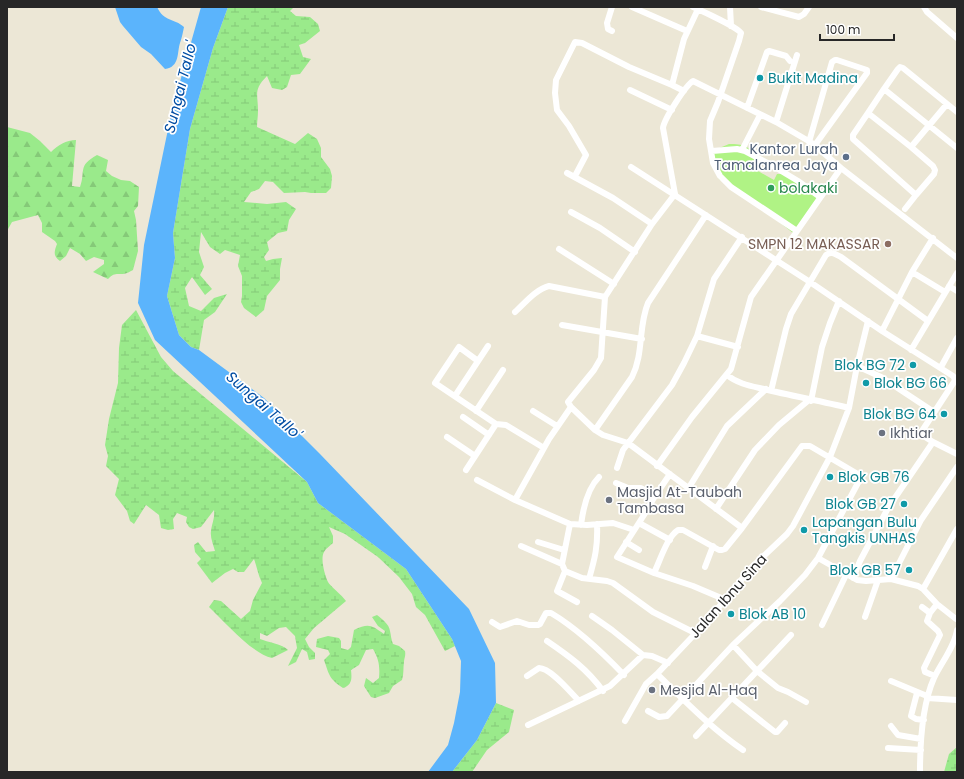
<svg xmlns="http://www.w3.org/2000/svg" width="964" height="779" font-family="Poppins,sans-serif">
<defs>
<pattern id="forest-firs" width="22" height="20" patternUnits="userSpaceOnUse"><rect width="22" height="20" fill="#9aea8b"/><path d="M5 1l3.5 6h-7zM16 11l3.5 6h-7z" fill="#85c978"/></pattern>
<pattern id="wetland-marsh" width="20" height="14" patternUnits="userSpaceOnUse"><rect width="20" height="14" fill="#9aea8b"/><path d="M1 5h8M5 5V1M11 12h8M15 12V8" fill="none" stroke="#85c978"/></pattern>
</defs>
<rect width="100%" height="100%" fill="#ece7d6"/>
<path fill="url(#forest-firs)" d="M7,127L30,133L40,141L51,152C58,145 66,140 76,140L72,186L80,187C86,171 77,166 97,155L108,160L106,171L112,176L121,180L130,181L139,187L138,206L134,211L136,220L138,251L133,270C131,271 126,274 123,274C115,274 114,273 108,279L93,272L104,264V260L94,257L86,261L80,254L70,248L66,256L60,261C53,256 54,252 57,244L55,241L42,232V223L38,215L12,222L7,231Z"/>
<path fill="url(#wetland-marsh)" d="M228,7H294L290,11L296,16L310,17L318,24L320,31L305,43L299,45L303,57L311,59L300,74L291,75L287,87L282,90L272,88L267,76C253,90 258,94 258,111C258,116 257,122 257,127L295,144L308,133L317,139L321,148V157L330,169L332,176L331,188L326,193H311L305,192L284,193L273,182L265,181L259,189L251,192L244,202L267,204L286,202L296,209L289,220L287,231L278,233L267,242L269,250L264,257L266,261L273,259L282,258L280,269V280L267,296L264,310L256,317L244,308L241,302L242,296V276L238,266L240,255L225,250L220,254L210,247L201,232L199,252L204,267L200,275L212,289L205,295L192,277L185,288L189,306L201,311L214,298L227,294L215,312L204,320L199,350L191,347L179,335L167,296L175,258L173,233L190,129L213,48Z
M136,310L161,357L173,371L307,482L318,503L406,569L452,639L455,646L445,651L425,615L416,607L412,594L399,577L378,557L345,534L329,527L333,536V543C330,546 326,548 324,552C320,559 325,575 328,582C330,586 342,595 346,601L314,628L305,639L309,647L315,653V659L309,660L307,652L302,649L296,662L288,666L297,648L295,636L286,627L279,628L267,636L260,633V639C267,642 283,644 288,650L272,658C251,653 225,622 209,607L214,600L221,601L241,619L250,611L253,600L262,583C258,575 257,567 254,559L244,572H238L233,569L225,573L212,583L197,563L201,559L195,552L194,545L198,542L206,552L215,551C213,544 210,537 211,531C212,523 215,518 214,510L201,527L193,529L189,527L186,522L187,517L177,513L173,519L174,529L168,530L161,528L159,515L146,505L134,524L130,521L127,511L115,495L119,479L106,466L108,456L105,445L109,419L118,383L119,348L122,325Z
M377,615C382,619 389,624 390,631C391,635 391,639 393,644L399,646L405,651C406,656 404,658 404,662C403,668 404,674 402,680L393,686L389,693L375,698L371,697L364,686L366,678L373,683L379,678C380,667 379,659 373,649L366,650L359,665L351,670C352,679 352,685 343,688C329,679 329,674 324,660L330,654L328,650L316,647L317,639L328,636L339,638L341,641V648L348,650L351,647L354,630C369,623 371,625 384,634L385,631L378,626L372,617Z
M496,703L514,710L509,732L487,750L472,772H452L477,740Z
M957,747V772H944L949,754Z"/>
<path fill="#b0f385" d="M729,144C744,144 749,145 755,159C757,163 759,166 758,171L774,180L777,174H785L819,195L793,233L755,203L719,179L710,152Z"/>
<path fill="#5bb4fc" d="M115,7H157C164,22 174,18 184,27C183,32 182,37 180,43C177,52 180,67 165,69L151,54L141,47L123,26L120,22Z
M201,7H228L213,48L190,129L173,233L175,258L167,296L179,335L191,347L199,350L264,398L320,454L469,609L495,663L496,703L477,740L452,772H428L448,745L454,723L460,692L461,661L452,639L406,569L318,503L307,482L155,340L138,303L144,245L172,110Z"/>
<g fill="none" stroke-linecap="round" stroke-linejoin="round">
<path stroke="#fff" stroke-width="6" d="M632,7L687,31
M693,7C702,11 737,27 741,33L739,41L718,102L710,121L709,139L713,163L720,176L731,187L797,231
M730,7L731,26
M761,7L799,17L804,14L809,7
M924,7L927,12L957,38
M612,31L608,29L607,23L612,7
M884,89L868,113L911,147L947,104
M630,90L672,110
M684,91L672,85L684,39L699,7
M747,108L767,52L769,51L786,56L790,61
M957,112L903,68L900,67L898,69L884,89L957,148
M868,113L853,135V139L916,195L934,174L935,170L933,166L911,147
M776,122L797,55
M809,142L832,62L835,60H837L867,70V73L815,145
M742,150L760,115
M712,151L737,149L745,151L773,166L798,181L820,197
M631,167L810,282L882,331L953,376L955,379L954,382L922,431V435L933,442L957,454
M567,173L613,198L652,224
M575,176L586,155L569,126L557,110L555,93L556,80L575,42L582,43L629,67L672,85
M675,194L652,224L605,297L601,358L594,370L568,402L571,407L595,430L603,435L628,443L742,528
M675,194L663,128C664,119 686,85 693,81L776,122L812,143L841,168L957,258
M905,209L916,195
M571,212L600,228L635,252
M559,249L614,284
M912,272L945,292
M949,286L957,291
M515,312C524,304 536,289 549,286L605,297
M562,325L642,339
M882,331L912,272L933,238
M697,336L738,347
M911,350L957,273
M478,361L459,347L435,383L496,424L506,425L544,448
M857,366L881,377L934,412
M941,367L957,338
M727,375C738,384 751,386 764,389C792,396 821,401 849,408
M771,391L786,329L791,314L826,255C832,251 835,254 841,257L928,321
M455,396L488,346
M811,401L822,347L830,323L839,301
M476,411L503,370
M533,411L557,426
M463,417L489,435
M595,430L632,377C644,353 638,327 648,303L706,215
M447,437L475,456
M657,466L692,417L731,369L751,297L841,168
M617,468L623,450L672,385L684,363L697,336L714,279L742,237
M466,470L496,424
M670,474L655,496L644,515L617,557L654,573L693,586L726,600
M477,480L515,500L570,524L587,525L613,523L634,530
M616,483L628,488H641L655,496
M688,489L727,426L766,389
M515,500L549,439L571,407
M716,509L755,450L779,425L809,400
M639,523L670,540
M570,524L562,564L565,571L582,578L607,581L613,583L653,612L695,633
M581,525C583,509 587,489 599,477
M538,542L564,550
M626,542L639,550
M521,546L562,564
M818,558L857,580L866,581L891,579L918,586L923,589L937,604L956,619
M705,567L713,546
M565,571L557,591L577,602
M853,578L860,561L888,508L933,442
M589,579C595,558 598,546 597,524
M891,579L921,520L957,467
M923,589L957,529
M922,607L930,613
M592,616L612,630L643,655
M865,617L878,580
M492,622L500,627L517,621L529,625H538L540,624L546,613H551C578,629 602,652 624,675
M822,625L846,575
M547,641C569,656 587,669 603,691
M733,645L757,671L778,688L788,692L806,702
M527,676L539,668C551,668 571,693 579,701
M935,676L925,672L924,668L940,635L938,631L927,621L930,613L937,604
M891,681L927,696
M917,693L911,716L916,719L924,720
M732,698L775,732H777L785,723
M927,698L957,700
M648,711L659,717L667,716L733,645L780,601L805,575L818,558L859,481L860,477L856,473L810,446H802L742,528L725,549L722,550H719L683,530H678C667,537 660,561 654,573
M625,721L646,684L657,674
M528,725L610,686L643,655L652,656L668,663
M891,726L898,735L921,739
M696,736L791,635
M888,748L921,750
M743,750C711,728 685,701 657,674L709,619L752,567L787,534L793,526L830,457L849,408L857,366L868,321
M920,772C920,742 922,705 934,678C941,663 955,646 957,630"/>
</g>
<g fill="#0f9aa8" stroke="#fff" stroke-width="1.5">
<circle cx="760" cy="78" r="4"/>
<circle cx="913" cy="365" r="4"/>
<circle cx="866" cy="383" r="4"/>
<circle cx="944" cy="414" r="4"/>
<circle cx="830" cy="477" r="4"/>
<circle cx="904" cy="504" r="4"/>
<circle cx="804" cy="530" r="4"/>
<circle cx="909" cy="570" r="4"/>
<circle cx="731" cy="614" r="4"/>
</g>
<circle fill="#5c6f8a" stroke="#fff" stroke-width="1.5" cx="846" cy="157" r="4"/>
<circle fill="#2e9e5b" stroke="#fff" stroke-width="1.5" cx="771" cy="188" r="4"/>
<circle fill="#8d6e63" stroke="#fff" stroke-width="1.5" cx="888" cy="244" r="4"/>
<g fill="#6b7280" stroke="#fff" stroke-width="1.5">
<circle cx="882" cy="433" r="4"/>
<circle cx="609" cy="500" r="4"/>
<circle cx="652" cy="690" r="4"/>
</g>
<g text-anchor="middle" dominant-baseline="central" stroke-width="3.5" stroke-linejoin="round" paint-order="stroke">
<g font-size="14" fill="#0d838f" stroke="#fff" text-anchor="start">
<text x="768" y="78">Bukit Madina</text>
<text x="905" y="365" text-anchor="end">Blok BG 72</text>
<text x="874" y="383">Blok BG 66</text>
<text x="936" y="414" text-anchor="end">Blok BG 64</text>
<text x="838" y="477">Blok GB 76</text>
<text x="896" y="504" text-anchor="end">Blok GB 27</text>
<text x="812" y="522">Lapangan Bulu<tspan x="812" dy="16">Tangkis UNHAS</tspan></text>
<text x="901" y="570" text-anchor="end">Blok GB 57</text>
<text x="739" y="614">Blok AB 10</text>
</g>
<g font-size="14" fill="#4e5e75" stroke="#fff" text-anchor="end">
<text x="838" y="149">Kantor Lurah<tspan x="838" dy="16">Tamalanrea Jaya</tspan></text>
</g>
<g font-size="14" fill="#27864d" stroke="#fff" text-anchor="start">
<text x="779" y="188">bolakaki</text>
</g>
<g font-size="14" fill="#785e54" stroke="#fff" text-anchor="end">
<text x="880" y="244">SMPN 12 MAKASSAR</text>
</g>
<g font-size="14" fill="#5b616d" stroke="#fff" text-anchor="start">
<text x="890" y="433">Ikhtiar</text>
<text x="617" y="492">Masjid At-Taubah<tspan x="617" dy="16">Tambasa</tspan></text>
<text x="660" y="690">Mesjid Al-Haq</text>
</g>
<g font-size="14" fill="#272727" stroke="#fff">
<text transform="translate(728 596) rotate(-48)">Jalan Ibnu Sina</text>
</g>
<g font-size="15" font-style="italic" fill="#004ca2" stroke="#fff">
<text transform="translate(180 87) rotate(-76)">Sungai Tallo'</text>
<text transform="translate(264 405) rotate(41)">Sungai Tallo'</text>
</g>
</g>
<rect width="964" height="779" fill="none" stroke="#272727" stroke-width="16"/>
<path d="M820 34v6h74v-6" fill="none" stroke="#272727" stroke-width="2"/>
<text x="826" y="34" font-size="12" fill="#272727" stroke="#ffffff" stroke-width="3" paint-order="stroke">100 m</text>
</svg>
